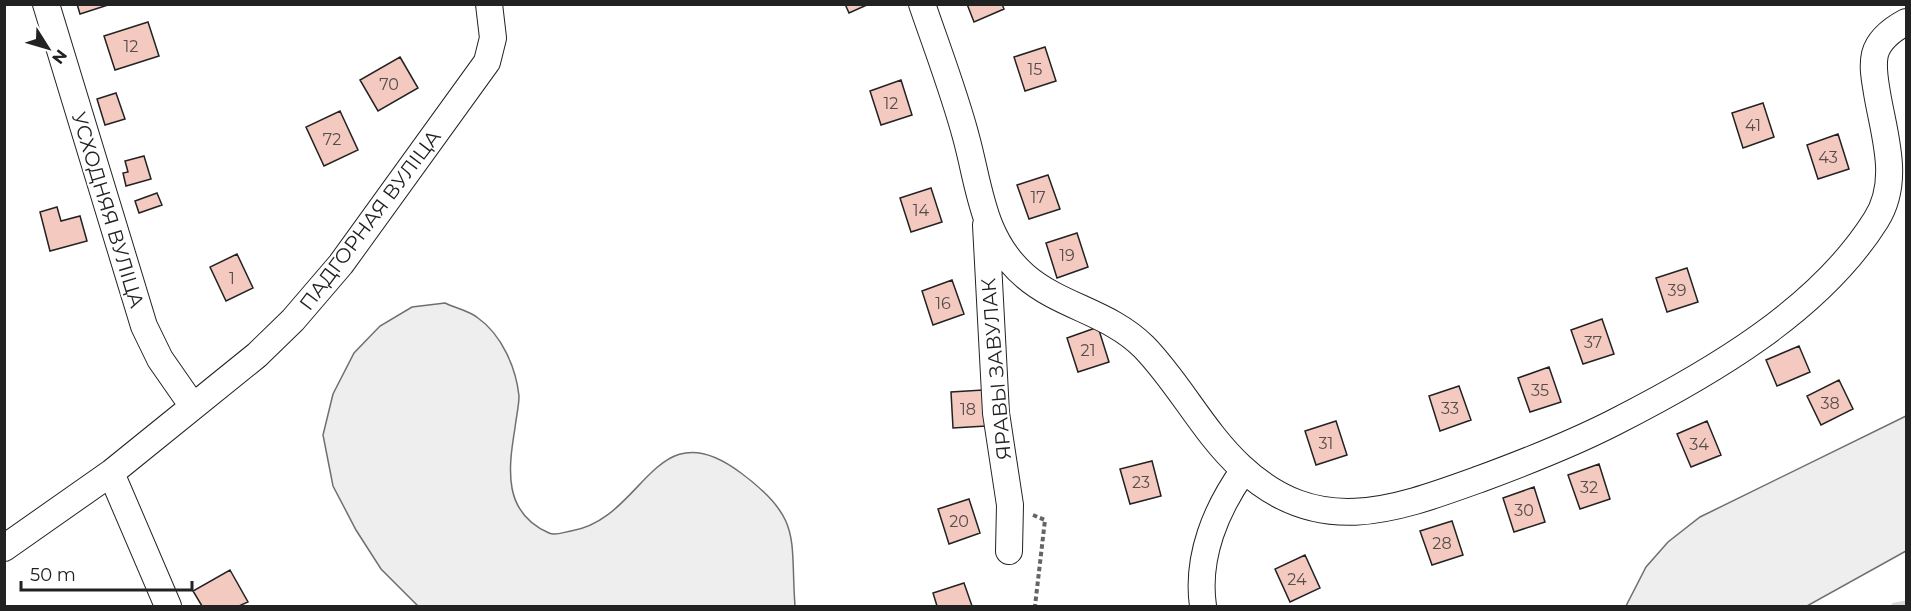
<svg xmlns="http://www.w3.org/2000/svg" width="1911" height="611" font-family="Montserrat,sans-serif">
<rect width="100%" height="100%" fill="#fff"/>
<path fill="#eee" stroke="#6f6f6f" stroke-width="1.5" d="M445,303C455,308 470,311 478,318C502,335 516,368 519,396C519,406 516,418 515,428C508,470 503,513 549,533C555,536 564,532 571,531C645,519 654,407 741,473C803,519 790,538 795,606H418L381,569L356,530L333,486L323,435L333,394L354,353L380,326L412,307Z
M1906,416V551L1807,606H1626L1646,567L1668,542L1700,517Z"/>
<g fill="none" stroke-linecap="round" stroke-linejoin="round">
<path stroke="#d9d9d9" stroke-width="7" d="M1895,606L1906,604"/>
</g>
<path fill="#f3c9c0" stroke="#222" stroke-width="1.5" d="M77,4H111L80,14Z
M845,4H869L849,13Z
M967,4H1002L1004,9L974,22Z
M148,22L159,56L115,70L104,36Z
M1045,47L1056,81L1025,91L1014,57Z
M400,57L418,88L378,111L360,80Z
M901,80L912,115L881,125L870,91Z
M116,93L125,119L105,125L97,99Z
M1763,103L1774,137L1743,148L1732,113Z
M340,111L358,150L324,166L306,127Z
M1838,134L1849,169L1818,179L1807,145Z
M144,156L151,179L126,186L123,173L128,172L125,161Z
M1048,175L1060,209L1029,219L1017,185Z
M931,188L942,222L911,232L900,198Z
M157,193L162,205L139,213L135,201Z
M57,207L61,221L80,216L87,241L50,251L40,212Z
M1077,233L1088,267L1057,278L1046,243Z
M237,254L253,288L226,301L210,267Z
M1687,268L1698,302L1667,312L1656,278Z
M952,280L964,314L933,325L922,291Z
M1602,319L1614,354L1583,364L1571,330Z
M1098,327L1109,362L1078,372L1067,338Z
M1799,346L1810,372L1777,386L1766,360Z
M1549,367L1561,402L1530,412L1518,378Z
M1839,380L1853,409L1821,425L1807,396Z
M1459,386L1471,420L1440,431L1429,396Z
M983,390L986,426L953,428L951,392Z
M1336,421L1347,455L1316,465L1305,431Z
M1707,421L1721,455L1691,467L1677,434Z
M1152,461L1161,496L1130,504L1120,469Z
M1599,464L1610,499L1580,509L1568,475Z
M1534,487L1545,522L1514,532L1503,498Z
M969,499L980,533L949,544L938,509Z
M1452,521L1463,555L1432,565L1420,531Z
M1305,555L1320,588L1290,602L1275,569Z
M230,570L248,602L239,606H202L193,591Z
M964,583L972,606H937L933,593Z"/>
<g fill="none" stroke-linecap="round" stroke-linejoin="round">
<defs>
<path id="minor" d="M46,4L144,326L160,359L192,405
M922,4C937,48 954,92 966,137C980,188 982,239 1025,276C1061,307 1109,312 1144,347C1180,384 1203,432 1241,467C1318,539 1394,510 1480,479C1526,462 1572,444 1615,422C1709,374 1819,311 1876,220C1901,181 1884,135 1877,93C1875,80 1872,67 1875,54C1879,39 1893,29 1906,22
M986,225L996,413L1010,505L1009,551
M111,473L168,606
M4,548L111,473L257,355L293,320L341,264L487,62L493,38L489,4
M1203,606C1196,557 1216,509 1244,470"/>
</defs>
<use href="#minor" stroke="#222" stroke-width="28"/>
<path stroke="#646464" stroke-width="4" stroke-dasharray="4.5 3" stroke-linecap="butt" d="M1033,515L1045,520L1035,606"/>
<use href="#minor" stroke="#fff" stroke-width="26"/>
</g>
<g text-anchor="middle" dominant-baseline="central" stroke-width="4.5" stroke-linejoin="round" paint-order="stroke">
<g font-size="16" fill="#564c4a">
<text x="131" y="46">12</text>
<text x="1035" y="69">15</text>
<text x="389" y="84">70</text>
<text x="891" y="103">12</text>
<text x="1753" y="125">41</text>
<text x="332" y="139">72</text>
<text x="1828" y="157">43</text>
<text x="1038" y="197">17</text>
<text x="921" y="210">14</text>
<text x="1067" y="255">19</text>
<text x="232" y="278">1</text>
<text x="1677" y="290">39</text>
<text x="943" y="303">16</text>
<text x="1593" y="342">37</text>
<text x="1088" y="350">21</text>
<text x="1540" y="390">35</text>
<text x="1830" y="403">38</text>
<text x="1450" y="408">33</text>
<text x="968" y="409">18</text>
<text x="1326" y="443">31</text>
<text x="1699" y="444">34</text>
<text x="1141" y="482">23</text>
<text x="1589" y="487">32</text>
<text x="1524" y="510">30</text>
<text x="959" y="521">20</text>
<text x="1442" y="543">28</text>
<text x="1297" y="579">24</text>
</g>
<g font-size="20" fill="#222" stroke="#fff">
<text transform="translate(108 210) rotate(73)">УСХОДНЯЯ ВУЛІЦА</text>
<text transform="translate(370 220) rotate(-53)">ПАДГОРНАЯ ВУЛІЦА</text>
<text transform="translate(996 369) rotate(-95)">ЯРАВЫ ЗАВУЛАК</text>
</g>
</g>
<rect width="1911" height="611" fill="none" stroke="#222222" stroke-width="12"/>
<g transform="translate(48 48) rotate(127)" stroke="#ffffff" stroke-width="4.5" paint-order="stroke">
<path d="M0-4.5L10 22L0 15L-10 22Z" fill="#222222"/>
<text y="-9" font-size="16" font-weight="bold" text-anchor="middle" fill="#222222">N</text>
</g>
<path d="M21 581v9h171v-9" fill="none" stroke="#222222" stroke-width="3"/>
<text x="30" y="581" font-size="18" fill="#222222" stroke="#ffffff" stroke-width="4.5" paint-order="stroke">50 m</text>
</svg>
